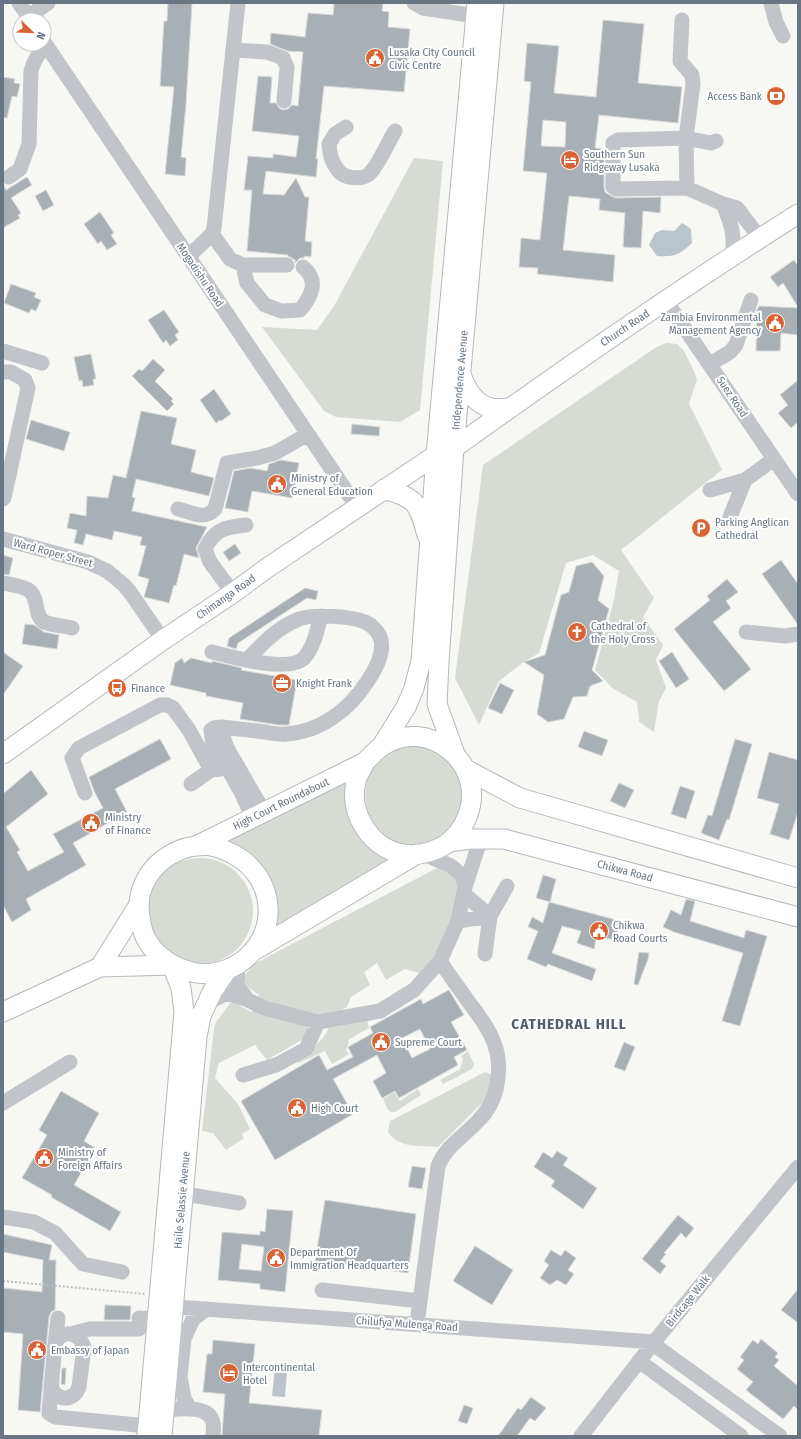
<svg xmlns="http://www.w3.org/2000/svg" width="801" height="1439" font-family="'Fira Sans Condensed',sans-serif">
<rect width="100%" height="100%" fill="#f7f7f4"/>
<path fill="#d6dcd4" d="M414,158L443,161L420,410L400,422L336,417L324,411L262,327L317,330L334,306Z
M667,343L677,344L684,351L693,369L697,379L689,404L722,470L621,550L654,598L643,617L663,645L656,660L666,688L659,701L654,732L639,722L637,702L612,688L595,670L613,604L619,571L593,555L566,563L539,653L521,664L499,681L479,725L455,678L483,465L658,346Z
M407,742L454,756L467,812L433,845C421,845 408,847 396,843C363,829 355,783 380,757C385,751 400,746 407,742Z
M349,776C348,785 345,794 346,803C347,833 371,854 398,862L271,932L260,864L245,850L226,840Z
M147 911a53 53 0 1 1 106 0a53 53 0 1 1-106 0Z
M439,868L458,873L457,904L442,948L423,970L419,973L405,969L386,980L377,963L364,972L370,985L351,997L347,1007L338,1012L323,1015H312L272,1007L259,998V995L245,985L244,976L254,964L435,869Z
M232,1001L251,1012L254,1010L306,1026L308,1028L307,1037L267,1060L255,1045L219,1063L215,1078L238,1104L250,1129L242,1134L244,1138L226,1150L213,1133L202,1131L214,1029L216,1022Z
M367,1020L369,1028L348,1040L349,1042L346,1050L349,1054L332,1064L325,1051L299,1063L295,1057C311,1049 322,1044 329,1027L340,1026Z
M468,1051L474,1064L472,1069L443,1084L440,1080L460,1069L463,1059L461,1056Z
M485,1072L493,1075L494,1091L438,1147C421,1146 398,1148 388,1132L390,1121Z
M418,1089L421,1095L395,1112H391L388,1110L383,1099L394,1092L400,1101Z"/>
<path fill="#bbc4ca" d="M682,223L691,229L692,243C679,255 675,257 657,256L649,245L655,233L662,230L674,231Z
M275,1369L287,1370L285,1397L272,1396Z"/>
<path fill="#a8afb5" stroke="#d9d9d7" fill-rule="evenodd" d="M168,3H192L186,104L181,157L186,158L185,176L165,174L174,87L160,86L164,21H167Z
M334,3H383L382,11L389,12L388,27L410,29L404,92L324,86L316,159H318L316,177L266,171L263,194L284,195L296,178L305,197H309L305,241L312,242L311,257L304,256V258H300L295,263V260L288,256V255L247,251L252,190H244L248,156L273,158V154L296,157L299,136L252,131L258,76L272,77L270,103H276L279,108L283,110L288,109L292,105L298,106L303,52L288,51L270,44L271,33L305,37L308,13L333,15Z
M603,20L644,24L638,83L682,87L678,123L599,115L595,148L604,149V187L605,192L611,196L616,198L661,197L660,213L643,211L641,248L623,247L625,213L599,210L600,199L569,196L563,250L615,255L613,282L537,274L538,268L519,267L521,238L540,240L547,173L523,171L531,82L524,81L527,43L559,46L554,93L596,97ZM543,120L566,122L565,147L541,146Z
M3,77L15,79L14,83L20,84L17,97L12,96L7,118L3,117Z
M27,177L32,185L11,198L21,213L18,215L20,218L3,228V184L6,190Z
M46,190L54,205L43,211L35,196Z
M100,212L114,233L111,235L117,244L107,250L101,241L98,244L84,224Z
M794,260L798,266V307L783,283L778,287L770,277Z
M11,284L36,293L34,297L41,300L36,311L31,309L29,313L4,303Z
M759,306L798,308V335L781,333L780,351H756L757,310Z
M164,310L179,332L175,335L178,340L170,346L166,340L163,343L148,320Z
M91,354L96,379H93L94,385L83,387L82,380L79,381L74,357Z
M153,359L165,370L155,381L173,399L171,401L174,404L167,411L132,376L139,369L142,371Z
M798,380V422L791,428L778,413L788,405L780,395Z
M214,389L231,414L221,421L220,420L216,423L200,400Z
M141,411L177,418L171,444L196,450L191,472L214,478L209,496L136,479L132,497L135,498L132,511L207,527L196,548L199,558L184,554L176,586L174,585L169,603L144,597L149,579L138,576L146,546L140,545L142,537L114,531L112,540L86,534L83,545L74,543L77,530L67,528L70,513L86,516L87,496L108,498L113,475L126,478Z
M31,420L70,432L64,451L26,439Z
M352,424L380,427L379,436L351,434Z
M281,460L299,463L292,498L252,491L248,512L225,508L234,471L251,468L267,471L269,464Z
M235,544L241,553L229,561L223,552Z
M3,555L13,558L9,575L3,574Z
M781,560L798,584V625L762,574Z
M592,562L604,576L598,600L609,609L592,670L603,681L590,686L587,696L573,697L564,719L548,722L537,714L544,675L524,662L545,655L561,595L569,592L576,566Z
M727,579L738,592L726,601L731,608L713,622L751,669L724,691L674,629L710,600L707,596Z
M305,588L318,591L316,600L307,598L238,643L236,649L227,646L229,638Z
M25,624L34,625L44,632L59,635L57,649L22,644Z
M3,652L23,666L3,695Z
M672,652L689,679L676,688L659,661Z
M182,658L184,663L191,658L212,663V661L242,668L241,670L297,680L289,725H279L240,719L243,703L206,696V693L170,685L175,663Z
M500,683L514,690L502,714L488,708Z
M584,731L608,740L602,756L578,747Z
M160,739L171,759L115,789L127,812L73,843L86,865L26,899L31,910L12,922L3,905V794L31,770L48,794L6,827L20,850L17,852L28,871L64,852L53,834L103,808L94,791L89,777Z
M735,739L752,744L729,820L727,819L719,840L701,833L708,815L712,816Z
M769,752L798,760V812L789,840L770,834L779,804L757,798Z
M619,783L634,790L625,808L610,801Z
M680,786L695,791L686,819L671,814Z
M543,875L556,879L550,902L536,898Z
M686,899L695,901L690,921L744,938L746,930L767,936L740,1026L722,1021L743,953L674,932L663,927L671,910L681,915Z
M549,902L620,921L615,940L597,936L594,949L577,943L581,931L562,926L552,953L596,969L592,981L548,964L546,967L527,959L538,931L528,927L532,917L543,923Z
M639,952L649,953L648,959L638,985L634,984Z
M449,990L464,1015L451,1022L467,1050L454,1057L458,1065L399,1098L395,1091L382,1098L373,1081L386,1073L377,1055L333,1079L353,1114L275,1160L241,1101L319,1055L327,1070L353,1057L348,1047L373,1033L370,1027L421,999L423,1004ZM420,1029L430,1049L412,1058L402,1038Z
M624,1042L635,1047L625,1071L614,1067Z
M61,1091L99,1113L84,1141L95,1148L74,1185L121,1212L110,1231L51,1197L52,1195L22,1178L47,1135L39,1130Z
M557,1151L568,1158L563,1165L597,1188L583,1209L551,1186L555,1181L534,1167L543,1152L552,1158Z
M412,1166L426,1168L422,1189L408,1187Z
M325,1200L416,1214L408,1273L336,1263V1265L315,1262Z
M267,1209L293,1211L285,1292L260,1289V1284L218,1280L222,1232L260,1235V1231L265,1232ZM242,1244L264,1247L261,1271L239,1269Z
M678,1215L694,1228L686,1238L681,1233L664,1253L666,1254L660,1261L666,1266L660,1274L642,1259Z
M3,1234L52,1245L49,1260H56L55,1310L51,1312L49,1317L40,1412L18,1410L23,1334L3,1332V1288L42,1292L43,1260L3,1252Z
M475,1246L513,1270L492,1305L453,1281Z
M551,1250L561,1256L565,1250L576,1258L568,1270L574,1274L566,1285L557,1280L550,1285L540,1278L549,1265L544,1261Z
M798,1289V1323L781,1310Z
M105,1305L131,1306L130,1320H104Z
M761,1339L778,1353L775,1357L779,1360L774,1366L798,1386V1410L794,1406L783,1419L746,1390L753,1382L737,1369L744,1360L740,1357L753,1340L758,1344Z
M213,1340L255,1344L249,1403L322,1410L319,1436H222L225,1394L203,1392L207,1354H212Z
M62,1368H66L65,1385L61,1384Z
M531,1397L546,1408L535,1421L530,1418L517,1436H498L518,1408L521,1410Z
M464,1405L473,1408L467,1424L458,1421Z"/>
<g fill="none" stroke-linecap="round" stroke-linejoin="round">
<defs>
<path id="major" d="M461,374C466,389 475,404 491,408C497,409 505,408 510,408
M384,489C417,498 418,503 427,535
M381,747L406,707L414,688L421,661L436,455L477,3
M3,754L163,640L233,593L267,568L436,455L454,448C567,367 681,288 798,214
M455,754L437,704L439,662L454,448L494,3
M467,770L520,798L798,878
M450,842L470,839H504L798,917
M196,846C200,846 206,845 211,846C219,847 226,851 233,854C278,878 280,937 238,964C223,973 208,976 192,972C173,967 158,958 148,942C143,935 141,925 140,916C135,888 152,862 178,851C183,848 190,847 196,846L365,762C370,757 375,751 381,747C426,714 489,764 467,817C463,828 455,838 445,845C431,853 414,857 398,853C368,845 347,809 357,778C359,773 363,767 365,762
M255,950L417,854
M100,967L138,906
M3,1012L100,967L172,965
M147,1436L184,1012L181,988L172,965
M162,1436L197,1037L201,1016L212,992L227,970"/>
</defs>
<use href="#major" stroke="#b4b8bc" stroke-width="21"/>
<path stroke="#bbbdc0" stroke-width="2" stroke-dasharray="2 2" stroke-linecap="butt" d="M3,1281L145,1294"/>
<path stroke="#c1c4c8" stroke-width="15" d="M19,3L31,20
M414,3L423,8L476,16
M771,3L776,22L783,36
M29,16L48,3
M682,20L680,61L692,75L693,84L686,138L687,188L723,204L737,208L760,238
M44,42L357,507
M233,50L267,52L283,58L287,67L284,101
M346,127L335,134L329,144C330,154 331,162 338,170C344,179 364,181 371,172C381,160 387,144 395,131
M9,177L20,169L29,144L31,71C34,60 38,54 46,46
M687,188L616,189L613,187V143L618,140L686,138L711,143L716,141
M723,204C732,225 734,233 733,255
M212,234L230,259L243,265H287
M188,257L212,234L214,228L238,3
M243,265L247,283L265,305L281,311L300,310C312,296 319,280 303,267
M666,301L798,494
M3,351L42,363
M710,364L730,352L736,345L751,300
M3,372H11L25,380L28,388L4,498L3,499
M710,490L745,480
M178,509C192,512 204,521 215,509L227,463L257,458L275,453L308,434
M730,517L745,480L774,459
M3,539L88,562L107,571L124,585L130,592L163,640
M3,583C11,585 24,586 30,591C39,599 34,616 44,622C51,625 65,626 72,628
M233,593L210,562L205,549C214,529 226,527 246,525
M746,632L785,636L798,634
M212,652C231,657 289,673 304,658C314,647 317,630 321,616
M247,660C262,644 278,627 299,619C313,614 352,616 365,622C372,625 379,632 381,640C384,655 375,670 367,682C349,710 320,732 286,734C279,735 271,733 265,732C251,730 236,729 222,727L214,728L211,730L213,745L221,762L228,769L241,792L253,818
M222,727L224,739L227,748L264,812
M191,784L211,770L220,769
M85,793L72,758L79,748L160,705H167L173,708L189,730L211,770
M424,854L451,866L462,875L465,887
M458,921L490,916L464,894
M485,954L490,916L507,886
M238,963L237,986L248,1000
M207,1003L225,994L233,995L248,1000L264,1008L318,1022L380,1011L414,990L440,961L458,921L465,887L478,847L487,839
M243,1075L276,1065L306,1049L318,1022
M3,1103L70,1062
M173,1192L239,1203
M3,1217L34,1222L55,1233L83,1264L122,1272
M322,1290L420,1301
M163,1306L654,1342
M139,1318L158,1319
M417,1324L438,1166C446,1146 464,1136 478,1121C488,1111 495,1097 497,1084C504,1049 488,1027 468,1001C459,988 449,975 440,961
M70,1334L90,1329H139
M55,1344L58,1318
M653,1344L780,1436
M639,1361L741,1436
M51,1385C54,1401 73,1403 79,1387L84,1347C78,1331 62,1329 55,1344L49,1413L55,1417L148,1426
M190,1409L184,1398L180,1377L184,1339L193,1319L207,1309
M164,1410C178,1409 210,1404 213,1423C214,1427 213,1432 213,1436
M581,1436L654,1342L798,1167"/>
<use href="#major" stroke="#fff" stroke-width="19"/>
</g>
<defs>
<symbol id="civic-disc" viewBox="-11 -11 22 22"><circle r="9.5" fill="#d86334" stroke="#fff"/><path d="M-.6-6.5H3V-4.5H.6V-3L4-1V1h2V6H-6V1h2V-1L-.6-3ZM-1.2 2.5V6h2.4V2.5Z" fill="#fff"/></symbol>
<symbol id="bank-disc" viewBox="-11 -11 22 22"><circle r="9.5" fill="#d86334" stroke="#fff"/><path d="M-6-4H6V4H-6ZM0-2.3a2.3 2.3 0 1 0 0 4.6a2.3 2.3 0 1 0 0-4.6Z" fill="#fff"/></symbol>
<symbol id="hotel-disc" viewBox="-11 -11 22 22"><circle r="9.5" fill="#d86334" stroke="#fff"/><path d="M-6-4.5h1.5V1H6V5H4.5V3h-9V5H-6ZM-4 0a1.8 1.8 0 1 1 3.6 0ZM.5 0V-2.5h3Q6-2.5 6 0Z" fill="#fff"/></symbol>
<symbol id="parking-disc" viewBox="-11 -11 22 22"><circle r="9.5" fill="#d86334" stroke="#fff"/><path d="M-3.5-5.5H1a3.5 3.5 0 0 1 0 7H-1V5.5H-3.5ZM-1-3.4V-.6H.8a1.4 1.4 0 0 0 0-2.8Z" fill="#fff"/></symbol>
<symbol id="church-disc" viewBox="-11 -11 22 22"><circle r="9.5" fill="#d86334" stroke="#fff"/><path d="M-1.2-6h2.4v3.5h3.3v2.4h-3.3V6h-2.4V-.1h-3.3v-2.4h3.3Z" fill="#fff"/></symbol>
<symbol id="office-disc" viewBox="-11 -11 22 22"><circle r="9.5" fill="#d86334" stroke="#fff"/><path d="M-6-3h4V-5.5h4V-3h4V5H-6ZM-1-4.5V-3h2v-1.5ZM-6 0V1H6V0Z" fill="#fff"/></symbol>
<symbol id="bus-disc" viewBox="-11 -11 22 22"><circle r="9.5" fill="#d86334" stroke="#fff"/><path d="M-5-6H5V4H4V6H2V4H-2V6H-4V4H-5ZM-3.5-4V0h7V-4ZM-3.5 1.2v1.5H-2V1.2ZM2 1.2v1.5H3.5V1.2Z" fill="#fff"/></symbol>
</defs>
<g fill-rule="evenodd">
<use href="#civic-disc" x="364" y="47" width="22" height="22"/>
<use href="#bank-disc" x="765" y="85" width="22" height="22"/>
<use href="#hotel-disc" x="559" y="149" width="22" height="22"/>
<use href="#civic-disc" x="764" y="312" width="22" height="22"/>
<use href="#civic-disc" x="266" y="473" width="22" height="22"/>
<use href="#parking-disc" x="690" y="517" width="22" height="22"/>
<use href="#church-disc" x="566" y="621" width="22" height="22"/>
<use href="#office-disc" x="271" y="672" width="22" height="22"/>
<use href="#bus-disc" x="106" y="677" width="22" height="22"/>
<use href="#civic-disc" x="80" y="812" width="22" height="22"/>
<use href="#civic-disc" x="588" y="920" width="22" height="22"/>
<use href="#civic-disc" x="370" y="1031" width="22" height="22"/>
<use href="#civic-disc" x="286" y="1097" width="22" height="22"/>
<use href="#civic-disc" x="33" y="1147" width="22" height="22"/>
<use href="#civic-disc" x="265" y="1247" width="22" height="22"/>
<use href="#civic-disc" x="26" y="1339" width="22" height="22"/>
<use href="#hotel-disc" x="218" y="1362" width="22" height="22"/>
</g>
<g text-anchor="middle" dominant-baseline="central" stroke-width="4" stroke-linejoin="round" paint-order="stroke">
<g font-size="11" fill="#687683" stroke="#fff" text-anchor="start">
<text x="389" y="52">Lusaka City Council<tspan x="389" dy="13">Civic Centre</tspan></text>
<text x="762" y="96" text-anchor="end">Access Bank</text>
<text x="584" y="154">Southern Sun<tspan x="584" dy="13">Ridgeway Lusaka</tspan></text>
<text x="761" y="317" text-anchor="end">Zambia Environmental<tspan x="761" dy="13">Management Agency</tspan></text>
<text x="291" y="478">Ministry of<tspan x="291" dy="13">General Education</tspan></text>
<text x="715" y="522">Parking Anglican<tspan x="715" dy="13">Cathedral</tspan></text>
<text x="591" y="626">Cathedral of<tspan x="591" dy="13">the Holy Cross</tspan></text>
<text x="296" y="683">Knight Frank</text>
<text x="131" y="688">Finance</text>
<text x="105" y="817">Ministry<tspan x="105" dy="13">of Finance</tspan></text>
<text x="613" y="925">Chikwa<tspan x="613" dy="13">Road Courts</tspan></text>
<text x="395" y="1042">Supreme Court</text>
<text x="311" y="1108">High Court</text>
<text x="58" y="1152">Ministry of<tspan x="58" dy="13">Foreign Affairs</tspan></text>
<text x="290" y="1252">Department Of<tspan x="290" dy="13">Immigration Headquarters</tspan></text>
<text x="51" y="1350">Embassy of Japan</text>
<text x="243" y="1367">Intercontinental<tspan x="243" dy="13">Hotel</tspan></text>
</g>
<g font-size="11" fill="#687683" stroke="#fff">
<text transform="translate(200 275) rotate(56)">Mogadishu Road</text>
<text transform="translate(625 328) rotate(-34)">Church Road</text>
<text transform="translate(460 380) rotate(-85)">Independence Avenue</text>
<text transform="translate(732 397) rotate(56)">Suez Road</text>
<text transform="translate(53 553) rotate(15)">Ward Roper Street</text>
<text transform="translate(226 597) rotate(-35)">Chimanga Road</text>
<text transform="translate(281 804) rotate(-26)">High Court Roundabout</text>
<text transform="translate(625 871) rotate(15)">Chikwa Road</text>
<text transform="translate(182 1200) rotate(-85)">Haile Selassie Avenue</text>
<text transform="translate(688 1301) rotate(-51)">Birdcage Walk</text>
<text transform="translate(407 1324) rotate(4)">Chilufya Mulenga Road</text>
</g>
<g font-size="15" font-weight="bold" letter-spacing="1" fill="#555f69" stroke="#fff">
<text x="569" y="1024">CATHEDRAL HILL</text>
</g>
</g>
<rect width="801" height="1439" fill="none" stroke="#687683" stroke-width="8"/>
<g transform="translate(32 32) rotate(113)"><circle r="19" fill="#ffffff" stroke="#c3c8cd"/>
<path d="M0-3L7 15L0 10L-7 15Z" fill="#d86334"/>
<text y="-6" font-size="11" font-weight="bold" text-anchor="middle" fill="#687683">N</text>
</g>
</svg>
